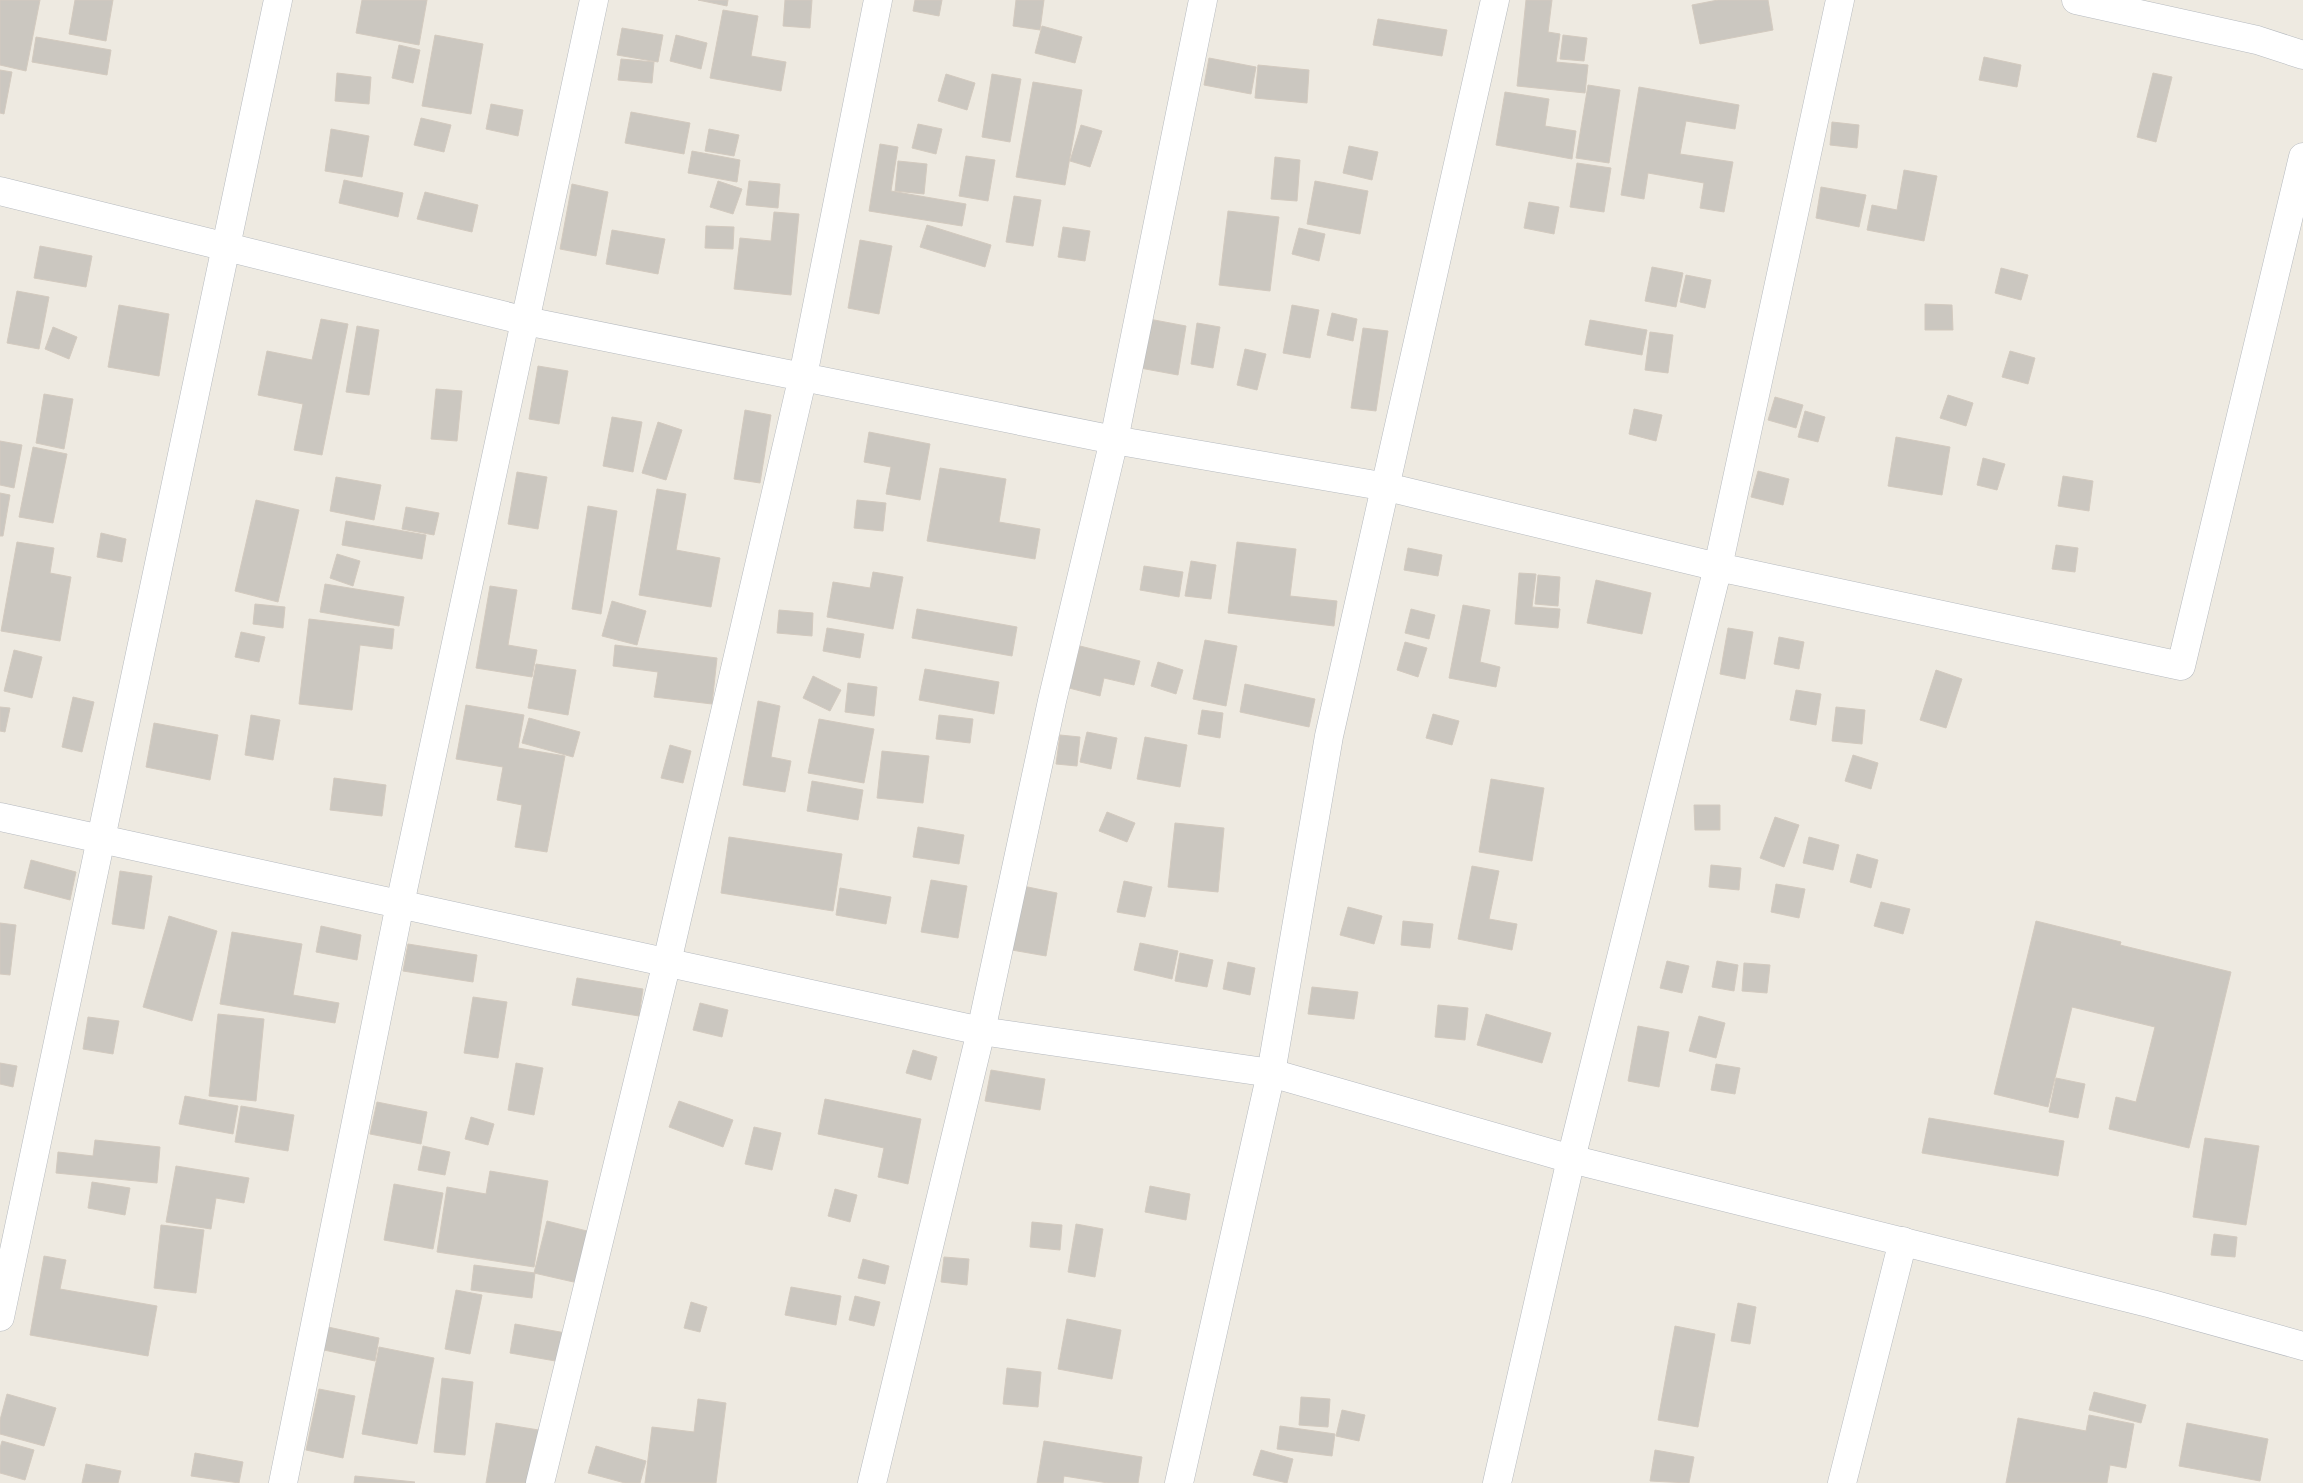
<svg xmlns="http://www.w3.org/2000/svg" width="2303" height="1483" font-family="Barlow,sans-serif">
<rect width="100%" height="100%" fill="#eeeae1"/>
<path fill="#cbc7c0" stroke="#d3cabf" d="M0,0H40L26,71L0,65Z
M75,0H113L106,41L69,34Z
M362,0H427L419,45L356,33Z
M698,0H728L727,6Z
M785,0H812L810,28L783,26Z
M915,0H942L939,16L913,11Z
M1016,0H1044L1040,30L1013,26Z
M1526,0H1552L1548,32L1560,34L1556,62L1588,65L1585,93L1517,86Z
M1718,0H1768L1773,30L1700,44L1692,5Z
M723,10L758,16L751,56L786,62L781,91L710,78Z
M1378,19L1447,30L1442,56L1373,45Z
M1042,26L1082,37L1075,63L1035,53Z
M622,28L663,35L658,62L617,55Z
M435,35L483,44L471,114L422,106Z
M676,35L707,43L701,69L670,61Z
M1563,35L1587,38L1584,61L1560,59Z
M36,37L111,50L107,75L32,62Z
M399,45L420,50L413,83L392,78Z
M1984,57L2021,65L2017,87L1979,80Z
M1209,58L1256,67L1251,94L1204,85Z
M621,59L654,62L652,83L618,80Z
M1258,65L1309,70L1307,103L1255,98Z
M0,70L12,72L4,114L0,113Z
M337,73L371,77L369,104L335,101Z
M2153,73L2172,77L2156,142L2137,137Z
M946,74L975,83L967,110L938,101Z
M992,74L1021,79L1010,142L982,137Z
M1033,82L1082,90L1065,185L1016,177Z
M1588,85L1620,90L1609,163L1576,158Z
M1639,87L1739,105L1735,129L1686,121L1680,154L1733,162L1724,212L1700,208L1704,183L1648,173L1644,199L1621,195Z
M1505,92L1549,99L1545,126L1576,131L1572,159L1496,145Z
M491,104L523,110L518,136L486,129Z
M631,112L690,123L684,154L625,143Z
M421,118L451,125L444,152L414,145Z
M1832,122L1859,125L1857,148L1830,145Z
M918,124L942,129L936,154L912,148Z
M1081,125L1102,131L1090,167L1070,161Z
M331,129L369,136L362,177L325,171Z
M709,129L739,135L734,156L705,151Z
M880,144L898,147L891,191L966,204L962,226L869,211Z
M1349,146L1378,152L1372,180L1343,173Z
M692,151L740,160L737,182L688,173Z
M966,156L995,160L988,201L959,196Z
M1275,157L1300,160L1297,201L1271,199Z
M898,161L927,164L924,194L895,191Z
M1577,163L1611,168L1604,212L1570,207Z
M1904,170L1937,176L1924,241L1867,230L1872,205L1897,210Z
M344,180L403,193L398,217L339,203Z
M718,181L742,189L733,214L710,207Z
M749,181L780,184L778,208L746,205Z
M1315,181L1368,191L1360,234L1307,224Z
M572,184L608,192L596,256L560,249Z
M1821,187L1866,195L1859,227L1816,218Z
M425,192L478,205L472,232L417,219Z
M1014,196L1041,200L1033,246L1006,242Z
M1529,202L1559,207L1554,234L1524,228Z
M1228,211L1279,217L1270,291L1219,285Z
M774,212L799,214L791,295L734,289L740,238L771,241Z
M927,225L991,245L985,267L920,247Z
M706,226L734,227L733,249L705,248Z
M1063,227L1090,231L1085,261L1058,257Z
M1299,228L1325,234L1319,261L1292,254Z
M612,230L665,239L658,274L606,264Z
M860,240L892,246L879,314L848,308Z
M40,246L92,256L86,287L34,278Z
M1652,267L1683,273L1676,307L1645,301Z
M2001,268L2028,275L2021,300L1995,293Z
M1686,275L1711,280L1705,308L1680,302Z
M17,291L49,297L39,349L7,343Z
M1925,304L1952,305L1953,330H1925Z
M119,305L169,314L159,376L108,367Z
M1292,305L1319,310L1310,358L1283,353Z
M1332,313L1357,319L1353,341L1327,335Z
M321,319L348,324L322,455L294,450L303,404L258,395L267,351L312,360Z
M1149,319L1186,326L1178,375L1140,368Z
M1590,320L1647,330L1642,355L1585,345Z
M1197,323L1220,327L1213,368L1191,364Z
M357,326L379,330L369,395L346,392Z
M53,327L77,337L69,359L45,349Z
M1363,328L1388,331L1376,411L1351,408Z
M1650,332L1673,335L1668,373L1645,370Z
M1245,349L1266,354L1257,390L1237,385Z
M2010,351L2035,358L2028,384L2002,377Z
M538,366L568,371L559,424L529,419Z
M436,389L462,391L457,441L431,439Z
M44,394L73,399L64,449L36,443Z
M1948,395L1973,403L1966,426L1940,418Z
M1775,397L1803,405L1796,428L1768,420Z
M1634,409L1662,415L1656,441L1629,434Z
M745,410L771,415L760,483L734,479Z
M1805,411L1825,417L1818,442L1798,437Z
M612,417L642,422L633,472L603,466Z
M658,422L682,430L666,480L642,473Z
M869,432L930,444L920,500L886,494L891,467L864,462Z
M1896,437L1950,447L1942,495L1888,486Z
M0,441L22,445L14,488L0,485Z
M33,447L67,454L53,523L19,517Z
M1983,458L2005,464L1997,490L1977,485Z
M940,468L1006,479L999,522L1040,529L1035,559L927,541Z
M1758,471L1789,479L1783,505L1751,497Z
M517,472L547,477L538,529L508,524Z
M2063,476L2093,481L2089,511L2058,506Z
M336,477L381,485L374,520L330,511Z
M657,489L686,494L676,550L720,558L711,607L639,595Z
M0,493L10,495L3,536H0Z
M256,500L299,510L278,602L235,591Z
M857,500L886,503L883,531L854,528Z
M588,506L617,511L601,614L572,609Z
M406,507L439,513L434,535L402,529Z
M346,521L426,535L422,559L342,545Z
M101,533L126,539L122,562L97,557Z
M17,542L54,548L50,573L71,577L60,641L1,631Z
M1237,542L1296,549L1290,596L1337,601L1334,626L1228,613Z
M2056,545L2078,548L2075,572L2052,569Z
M1408,548L1442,555L1438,576L1404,570Z
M337,554L360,561L353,586L330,578Z
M1191,561L1216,565L1211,599L1185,596Z
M1144,566L1183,572L1179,597L1140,590Z
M873,572L903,577L893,629L827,617L833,582L870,588Z
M1519,573L1536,574L1532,607L1560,609L1558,628L1515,624Z
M1538,575L1560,577L1558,606L1535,604Z
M1596,580L1651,593L1642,634L1587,623Z
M325,584L404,597L399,626L320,612Z
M490,586L517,590L508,645L537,650L532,677L476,668Z
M612,601L646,611L637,645L602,636Z
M255,604L285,607L283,628L253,624Z
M1463,605L1490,610L1480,662L1500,667L1496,687L1449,678Z
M917,609L1017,627L1012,656L912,638Z
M1411,609L1435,615L1429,639L1405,633Z
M779,610L813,613L812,636L777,633Z
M309,619L394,629L392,649L360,645L352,710L299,704Z
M827,628L864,634L860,658L823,651Z
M1728,628L1753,632L1745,679L1720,674Z
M241,632L265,637L259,662L235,657Z
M1779,637L1804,642L1799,669L1774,664Z
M1205,640L1237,646L1226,706L1193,699Z
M1405,642L1427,648L1418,677L1397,670Z
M615,645L717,658L712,704L654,697L658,672L613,666Z
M1080,646L1140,661L1134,685L1104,678L1100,696L1069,688Z
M14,650L42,657L32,698L4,691Z
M1158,662L1183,670L1176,694L1151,686Z
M536,664L576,670L568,715L528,708Z
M925,669L999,682L994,714L919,700Z
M1936,670L1962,679L1946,728L1920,720Z
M813,676L841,690L830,711L803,698Z
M848,683L877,687L874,716L845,712Z
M1245,684L1315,699L1309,727L1240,712Z
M1796,690L1821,694L1816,725L1790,720Z
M73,697L94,702L82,752L62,747Z
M758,701L780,706L771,757L791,761L785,792L743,785Z
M466,705L524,715L518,748L565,756L547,852L515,847L522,805L497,800L503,767L456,759Z
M0,707L10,708L5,732L0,731Z
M1836,707L1865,710L1862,744L1832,741Z
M1202,710L1223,713L1220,738L1198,734Z
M1433,714L1459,721L1452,745L1426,738Z
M251,715L280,720L273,760L245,755Z
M939,715L973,719L970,743L936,739Z
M529,718L580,732L573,757L522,743Z
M819,719L874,729L864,783L808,773Z
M154,723L218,735L210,780L146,767Z
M1087,732L1117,738L1111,769L1080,762Z
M1060,735L1080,737L1077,766L1056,764Z
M1145,737L1187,745L1180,787L1137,779Z
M670,745L691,751L683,783L661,778Z
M882,751L929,756L923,803L877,798Z
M1853,755L1878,763L1871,789L1845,781Z
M334,778L386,785L382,816L330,810Z
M1491,779L1544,788L1532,861L1479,852Z
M812,781L863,790L858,820L807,811Z
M1694,805H1720V830H1695Z
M1107,812L1135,823L1127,842L1099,831Z
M1775,817L1799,825L1784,867L1760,858Z
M1175,823L1224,828L1218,892L1168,887Z
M918,827L964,835L959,864L913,857Z
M729,837L842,854L833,911L721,893Z
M1809,837L1839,845L1833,870L1803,863Z
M1857,854L1878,860L1871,888L1850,882Z
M31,860L76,872L70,900L24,888Z
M1711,865L1741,868L1739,890L1709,887Z
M1472,866L1499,871L1489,919L1517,924L1512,950L1458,939Z
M120,871L152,876L144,929L112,924Z
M931,880L967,886L958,938L921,932Z
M1124,881L1152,887L1145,917L1117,912Z
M1776,884L1805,889L1799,918L1771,912Z
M1018,885L1057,893L1046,956L1006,949Z
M840,888L891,897L886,924L836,915Z
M1881,902L1910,909L1903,934L1874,926Z
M1348,907L1382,916L1374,944L1340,935Z
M169,916L217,931L192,1021L143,1007Z
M1403,921L1433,924L1430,948L1401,945Z
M2036,921L2121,942L2120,945L2231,972L2189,1148L2109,1129L2116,1097L2136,1102L2155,1027L2072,1007L2048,1107L1994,1094Z
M0,923L16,925L10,975L0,974Z
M321,926L361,935L357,960L316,952Z
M232,932L302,944L293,995L339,1003L335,1023L220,1004Z
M1140,943L1178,951L1172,979L1134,970Z
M408,944L477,955L473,982L403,971Z
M1180,953L1213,960L1207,987L1175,981Z
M1667,961L1689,966L1682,993L1660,988Z
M1717,961L1738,965L1734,991L1712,987Z
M1228,962L1255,968L1250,995L1223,989Z
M1744,963L1770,965L1767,993L1742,991Z
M577,978L643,989L639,1016L572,1005Z
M1312,987L1358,992L1354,1019L1308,1014Z
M473,997L507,1002L498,1058L464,1053Z
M700,1003L728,1010L722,1037L693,1030Z
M1438,1005L1468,1008L1465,1040L1435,1037Z
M218,1014L264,1019L256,1101L209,1096Z
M1486,1014L1551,1033L1542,1063L1477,1045Z
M1699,1016L1725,1023L1716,1058L1689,1051Z
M88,1017L119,1021L113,1054L83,1049Z
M1638,1026L1669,1032L1659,1087L1628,1081Z
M913,1050L937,1057L931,1080L906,1073Z
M0,1063L17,1066L13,1087L0,1084Z
M516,1063L543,1068L534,1115L508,1110Z
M1716,1064L1740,1068L1735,1094L1711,1090Z
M991,1070L1045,1079L1040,1110L985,1101Z
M2056,1078L2085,1084L2078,1118L2049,1112Z
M185,1096L238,1106L233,1134L179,1124Z
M825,1099L921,1119L908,1184L878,1177L884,1148L818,1134Z
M679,1101L733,1120L723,1147L669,1127Z
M377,1102L427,1112L421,1144L370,1134Z
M241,1106L294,1115L288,1151L235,1142Z
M471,1117L494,1124L488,1145L465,1139Z
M1929,1118L2064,1141L2058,1176L1922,1153Z
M754,1127L781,1133L772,1170L745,1164Z
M2205,1138L2259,1146L2246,1225L2193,1217Z
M95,1140L160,1147L157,1183L56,1173L58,1152L93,1156Z
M423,1146L450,1152L445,1175L418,1170Z
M176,1166L249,1178L244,1203L216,1198L211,1229L166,1222Z
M490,1171L548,1181L534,1267L437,1252L447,1187L486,1194Z
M92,1182L130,1188L125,1215L88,1208Z
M394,1184L443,1193L433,1249L384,1240Z
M1150,1186L1190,1194L1186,1220L1145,1212Z
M835,1189L857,1195L850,1222L828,1216Z
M547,1221L591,1232L578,1283L534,1273Z
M1032,1222L1062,1225L1060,1250L1030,1247Z
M1076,1224L1103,1229L1095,1277L1068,1272Z
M161,1225L204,1230L196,1293L154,1288Z
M2214,1234L2237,1237L2235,1257L2211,1255Z
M44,1256L66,1260L60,1289L157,1306L148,1356L30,1335Z
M944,1257L969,1259L967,1285L941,1282Z
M863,1259L889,1266L885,1284L858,1278Z
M474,1265L535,1273L532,1298L471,1290Z
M791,1287L841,1296L836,1325L785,1315Z
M456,1290L482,1295L470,1354L445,1349Z
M855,1296L880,1302L874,1326L849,1320Z
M691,1302L707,1307L700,1332L684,1328Z
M1738,1303L1756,1307L1750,1344L1731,1341Z
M1067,1319L1121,1330L1112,1379L1058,1369Z
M515,1324L566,1333L561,1362L510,1353Z
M1675,1326L1715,1334L1698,1427L1658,1420Z
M328,1327L379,1338L375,1361L324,1350Z
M379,1347L434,1358L417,1444L362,1434Z
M1007,1368L1041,1372L1038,1407L1003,1404Z
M442,1378L473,1382L465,1455L434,1452Z
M319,1389L355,1396L343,1458L306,1450Z
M2094,1392L2146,1405L2141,1423L2089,1410Z
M7,1394L56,1408L44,1446L0,1434V1420Z
M1301,1397L1330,1399L1328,1427L1299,1425Z
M698,1399L726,1403L716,1483H645L652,1427L694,1432Z
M1342,1410L1365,1415L1359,1441L1336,1436Z
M2089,1415L2134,1424L2126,1468L2110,1465L2107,1483H2006L2018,1418L2086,1431Z
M496,1423L551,1432L542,1483H486Z
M2187,1423L2268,1439L2260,1481L2179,1466Z
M1280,1426L1335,1434L1332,1456L1277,1449Z
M2,1441L34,1450L25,1480L0,1473V1448Z
M1044,1441L1142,1457L1138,1483H1108L1064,1476L1063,1483H1037Z
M596,1446L646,1461L640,1483H625L588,1473Z
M1261,1450L1293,1459L1287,1483L1253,1475Z
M1655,1450L1694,1457L1689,1483L1650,1481Z
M195,1453L243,1462L239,1483L191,1476Z
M86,1464L121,1471L118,1483H82Z
M355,1476L415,1482L414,1483H354Z"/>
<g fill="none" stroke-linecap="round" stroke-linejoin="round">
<defs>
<path id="street" d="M2076,0L2257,40L2303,55
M0,191L526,321L1114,440L1387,487L1718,567L2181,666L2303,157
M0,1317L278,0
M283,1483L400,904L594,0
M540,1483L667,962L803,376L878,0
M872,1483L981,1031L1052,701L1114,440L1203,0
M1179,1483L1271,1073L1329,736L1495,0
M1497,1483L1571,1159L1718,567L1840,0
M1842,1483L1903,1241"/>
<path id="secondary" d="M0,817L981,1031L1271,1073L1571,1159L2152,1304L2303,1346"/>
</defs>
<use href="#street" stroke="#b6babf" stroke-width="29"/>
<use href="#secondary" stroke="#b5b9bf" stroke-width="29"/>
<use href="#street" stroke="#fff" stroke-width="28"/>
<use href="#secondary" stroke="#fff" stroke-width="28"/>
</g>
</svg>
